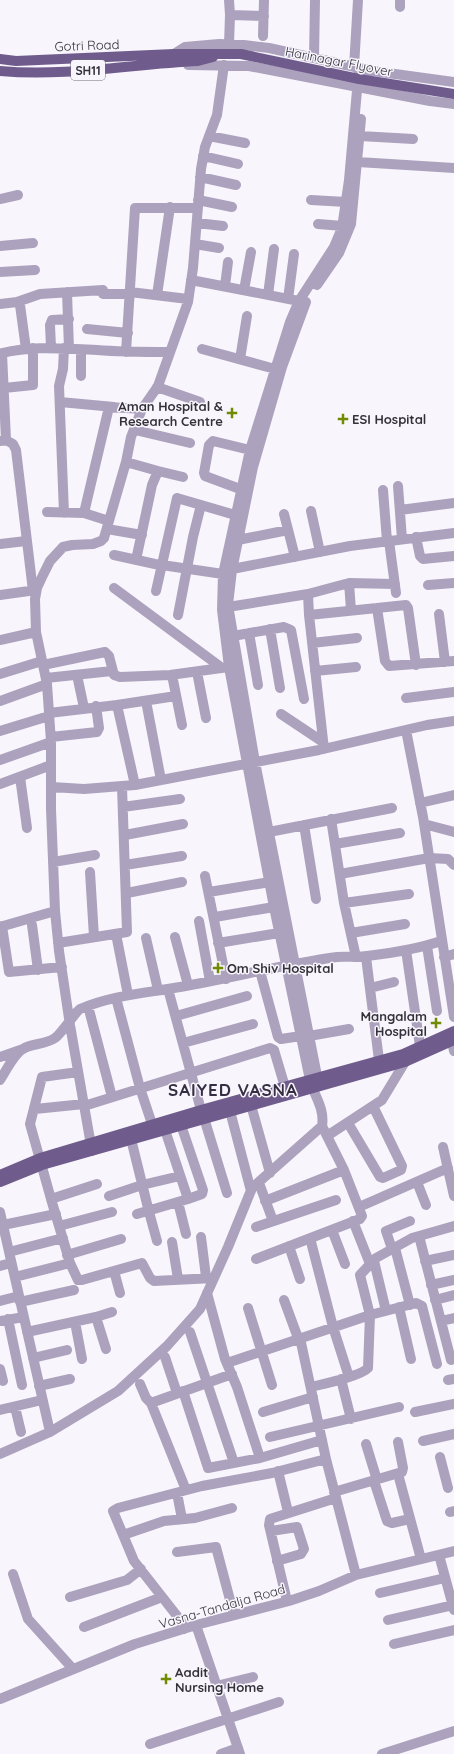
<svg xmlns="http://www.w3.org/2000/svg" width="454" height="1754" font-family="Quicksand,sans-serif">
<rect width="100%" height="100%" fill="#f8f6fc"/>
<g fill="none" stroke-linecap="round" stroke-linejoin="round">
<path stroke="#ada2be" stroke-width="10" d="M229,0L230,15L264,16
M400,7V0
M263,36L264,0
M229,44L230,15
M174,54L185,47L219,44L244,45L269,48L373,71L454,82
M314,58L315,0
M188,65L249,66L430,101L454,104
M354,67L358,0
M363,87L367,69
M209,136L245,143
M360,136L413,139
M203,156L238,164
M358,162L454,168
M200,177L236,185
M0,199L18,195
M198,200L232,207
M311,200L346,202
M197,223L223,226
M318,224L343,226
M195,244L219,248
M0,246L33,243
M0,272L35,270
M191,280L304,302
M317,285L339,253L351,224L361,119
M225,286L228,262
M244,290L251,252
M67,292L69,349
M130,292L188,299
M103,294H130
M157,295L170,207
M268,295L274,249
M288,299L294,254
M17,302L20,305L26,349
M306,302L282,367L253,467L232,570L228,605L255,762L319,1086
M0,304L17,302L40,294L103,290
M87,329L128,333
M51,347L50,325L52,320L69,319
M202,349L275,369
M81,350V376
M126,352L135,208H198
M240,359L247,316
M157,387L200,402
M4,388L33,385V348
M60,402L114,407
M135,430L190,443
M6,440L13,444L16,450L33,591
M0,441L6,440L2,353C37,345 62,349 97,350C121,352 146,352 170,352
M126,462L158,471L152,485L136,560
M158,471L183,477
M398,486L402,539
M240,489L205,476L204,473L209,445L213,441L250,450
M383,490L387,541
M201,505L235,515
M400,510L454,503
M311,511L320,552
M47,512L84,513L109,407L142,409
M64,513L59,386L63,369L64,348
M84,513L109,521
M284,514L295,557
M107,529L142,535
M416,537L420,556L423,559L454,556
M238,540L288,530
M389,541L396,593
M0,544L26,541
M114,555L155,564L223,574
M227,570L350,546L454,533
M349,583L351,610
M428,585L454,583
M114,588L222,668
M156,591L177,498L201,505L193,537L178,615
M308,594L349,583L395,584
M0,595L36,590
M228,607L308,594L309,615L406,605L408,608L416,665
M377,608L385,661L389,666L454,661
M439,614L445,662
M309,615L324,749
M270,629L280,688
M249,633L258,685
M233,636L284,627L291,630L304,699
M0,640L36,632
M312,643L357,638
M43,665L105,652L109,656L114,675L120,677L170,675L236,666
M315,671L356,667
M197,672L206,718
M0,674L42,661
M77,675L84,708
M172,675L182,725
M46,678L112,671
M406,698L454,692
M0,701L47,684
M146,701L161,780
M49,713L117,705
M281,714L320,740H323
M406,730L423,817L454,1017
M0,731L49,716
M51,737L97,732L99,728L96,706
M0,760L51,742
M20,777L27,828
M0,784L51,765
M135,785L117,705L176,696
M52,787L84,789L135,785L319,750L427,725L454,721
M420,803L454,795
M123,807L180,799
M331,819L344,903L409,894
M424,824L454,832
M304,825L316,899
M269,832L392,808
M125,835L183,824
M335,844L400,833
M53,862L95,855
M125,865L182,856
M90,872L94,937
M340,874L429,858L448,859L454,865
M205,876L226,979
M209,892L270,882
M127,893L182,882
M344,903L356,957
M215,917L274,907
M199,921L210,981
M32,925L38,970
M2,926L9,972L62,967
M0,927L55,911
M351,933L405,924
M116,934L128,995
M175,937L188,985
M146,938L158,990
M58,943L127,932L122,787
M218,943L279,933
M427,946L437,1011
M406,950L420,1046
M366,957L379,1060
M444,957L454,954
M260,971L278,1037L281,1039L301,1036
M370,988L394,982
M168,989L201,1110
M116,998L140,1088L152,1124
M88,1006L112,1097
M176,1016L247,996
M309,1036L349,1029
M452,1041L454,1051
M183,1043L253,1024
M0,1057L23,1049
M78,1072L42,1077L30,1124L51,1199L97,1184
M0,1080C6,1071 14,1054 23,1049C32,1043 45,1045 55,1038C62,1033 76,1011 80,1009C112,995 147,993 180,987C232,978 284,964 337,957C347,956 358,958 367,956C392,953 418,949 441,941
M251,1105L270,1173
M84,1106L270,1048L274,1050L285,1087
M35,1109L84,1104
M230,1111L251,1191
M204,1118L227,1193
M348,1123L380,1177L383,1178L401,1170L402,1166L373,1106
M181,1125L203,1190L202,1194L188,1199
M327,1136L382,1100L405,1062
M131,1139L149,1212L157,1241
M443,1147L454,1196
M92,1151L70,1025L59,951L55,911L51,809V742L47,684L36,632L35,599L37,588L43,575L50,561L63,547L72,545L93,544L101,541L104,538L126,462L131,437L142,409L158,386L188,302L193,268L201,169L205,147L217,115L224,65
M417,1182L426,1205
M259,1183L273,1221
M109,1196L142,1185L180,1176
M51,1199L70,1263L78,1280H82L142,1263L150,1278L154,1281L214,1278
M265,1201L344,1170
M178,1202L186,1234
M359,1207L448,1168
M0,1212L50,1432
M137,1214L188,1199L165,1130
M353,1221L370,1264
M3,1225L56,1214
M59,1226L112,1212
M256,1227L336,1200
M332,1230L345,1264
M419,1236L451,1360
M201,1237L206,1277
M310,1238L333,1327L349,1377
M172,1242L178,1279
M289,1246L300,1279
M395,1248L410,1305
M392,1249L386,1231L410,1221
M9,1252L63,1238
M67,1255L121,1239
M256,1259L360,1219L362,1216L344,1170L322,1126
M374,1261L386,1311
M425,1261L454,1255
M0,1266L11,1263
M114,1271L120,1293
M15,1277L70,1263
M431,1285L454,1280
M207,1293L225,1359L237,1387L260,1458
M284,1300L298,1338
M435,1300L454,1295
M0,1301L19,1296
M20,1302L74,1290
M399,1307L411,1359
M248,1308L272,1385
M96,1317L106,1349
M8,1319L22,1385
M0,1321L24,1317
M441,1321L454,1318
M75,1322L82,1359
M27,1332L96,1317L112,1312
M190,1332L234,1463
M165,1357L177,1393
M33,1358L67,1350
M227,1363L370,1315L416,1303L422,1306L423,1310L437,1364
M0,1369L3,1381
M341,1379L351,1419
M448,1380L454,1379
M140,1384L146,1398L151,1403
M39,1386L70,1379
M311,1387C323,1384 361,1376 368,1368L370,1315L360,1275L376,1258L412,1238L454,1226
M183,1391L208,1468L260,1458L322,1440
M15,1407L21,1432
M0,1410L42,1400
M263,1412L313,1397
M415,1412L454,1404
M270,1437L399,1407
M423,1441L454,1434
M366,1444L377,1480
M0,1454L50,1432L118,1391L167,1346L200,1309L228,1247L252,1188L322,1126C325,1108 314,1096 310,1080L274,907L229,667L222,610L223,574L250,450L290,322L299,301L334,247L342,228L349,180L359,68
M440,1457L448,1488
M326,1459L356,1575
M278,1471L288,1512
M398,1474L421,1559
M374,1481L387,1521L392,1523L410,1519
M186,1490L151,1403L232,1374
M334,1492L402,1472L403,1468L398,1442
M177,1493L182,1519
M450,1512L454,1511
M271,1531L297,1527L304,1549L301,1554L277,1561
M123,1535L164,1521L195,1518L232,1508
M177,1552L216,1547L234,1615
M439,1555L454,1610
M13,1574L28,1619L73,1669
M380,1593L445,1578
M70,1597L127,1580L141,1569
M287,1601L269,1525L270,1519L336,1498
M388,1620L453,1605
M196,1625L240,1754
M84,1627L162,1597
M184,1629L181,1621L134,1561L113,1511L118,1508L202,1486L272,1473L326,1459L300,1338
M394,1644L454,1630
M216,1686L253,1677
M0,1699L135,1644L196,1625L289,1601L319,1591L356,1575L454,1551
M150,1744L279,1702
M221,1754L238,1748
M382,1754L454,1731"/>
<path stroke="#6f5c8c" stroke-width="10" d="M0,59L16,61L174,54H227
M0,71C66,77 132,64 198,61L213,57
M0,1175L40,1158L201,1110L403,1054L454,1031
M0,1182L42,1165L405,1062L454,1040"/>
<path stroke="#6f5c8c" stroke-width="10" d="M227,54H241L359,79L454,94"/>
</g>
<g fill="#708b01" stroke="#f8f6fc" stroke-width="1.5">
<path d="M230 407h4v4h4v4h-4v4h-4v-4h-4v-4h4z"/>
<path d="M341 413h4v4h4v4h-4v4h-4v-4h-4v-4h4z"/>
<path d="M216 962h4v4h4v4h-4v4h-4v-4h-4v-4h4z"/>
<path d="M434 1017h4v4h4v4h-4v4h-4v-4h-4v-4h4z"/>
<path d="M164 1673h4v4h4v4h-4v4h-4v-4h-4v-4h4z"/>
</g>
<g text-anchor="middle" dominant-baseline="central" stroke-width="3" stroke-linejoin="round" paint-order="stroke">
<rect fill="#f8f6fc" stroke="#706c75" stroke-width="1" x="71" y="60" width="34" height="20" rx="3"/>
<g font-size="12" font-weight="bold" fill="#35313b">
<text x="88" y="70">SH11</text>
</g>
<g font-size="13" fill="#35313b" stroke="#f8f6fc">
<text transform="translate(87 45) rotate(-2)">Gotri Road</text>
<text transform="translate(339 61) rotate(11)">Harinagar Flyover</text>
<text transform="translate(222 1606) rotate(-16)">Vasna-Tandalja Road</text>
</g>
<g font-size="13" font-weight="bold" fill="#35313b" stroke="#f8f6fc" text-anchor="start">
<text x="223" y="406" text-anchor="end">Aman Hospital &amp;<tspan x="223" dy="15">Research Centre</tspan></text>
<text x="352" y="419">ESI Hospital</text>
<text x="227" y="968">Om Shiv Hospital</text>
<text x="427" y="1016" text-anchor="end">Mangalam<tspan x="427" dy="15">Hospital</tspan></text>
<text x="175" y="1672">Aadit<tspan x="175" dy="15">Nursing Home</tspan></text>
</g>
<g font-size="17" font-weight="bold" letter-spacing="1" fill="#362e43" stroke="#f8f6fc">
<text x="233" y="1089">SAIYED VASNA</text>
</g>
</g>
</svg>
